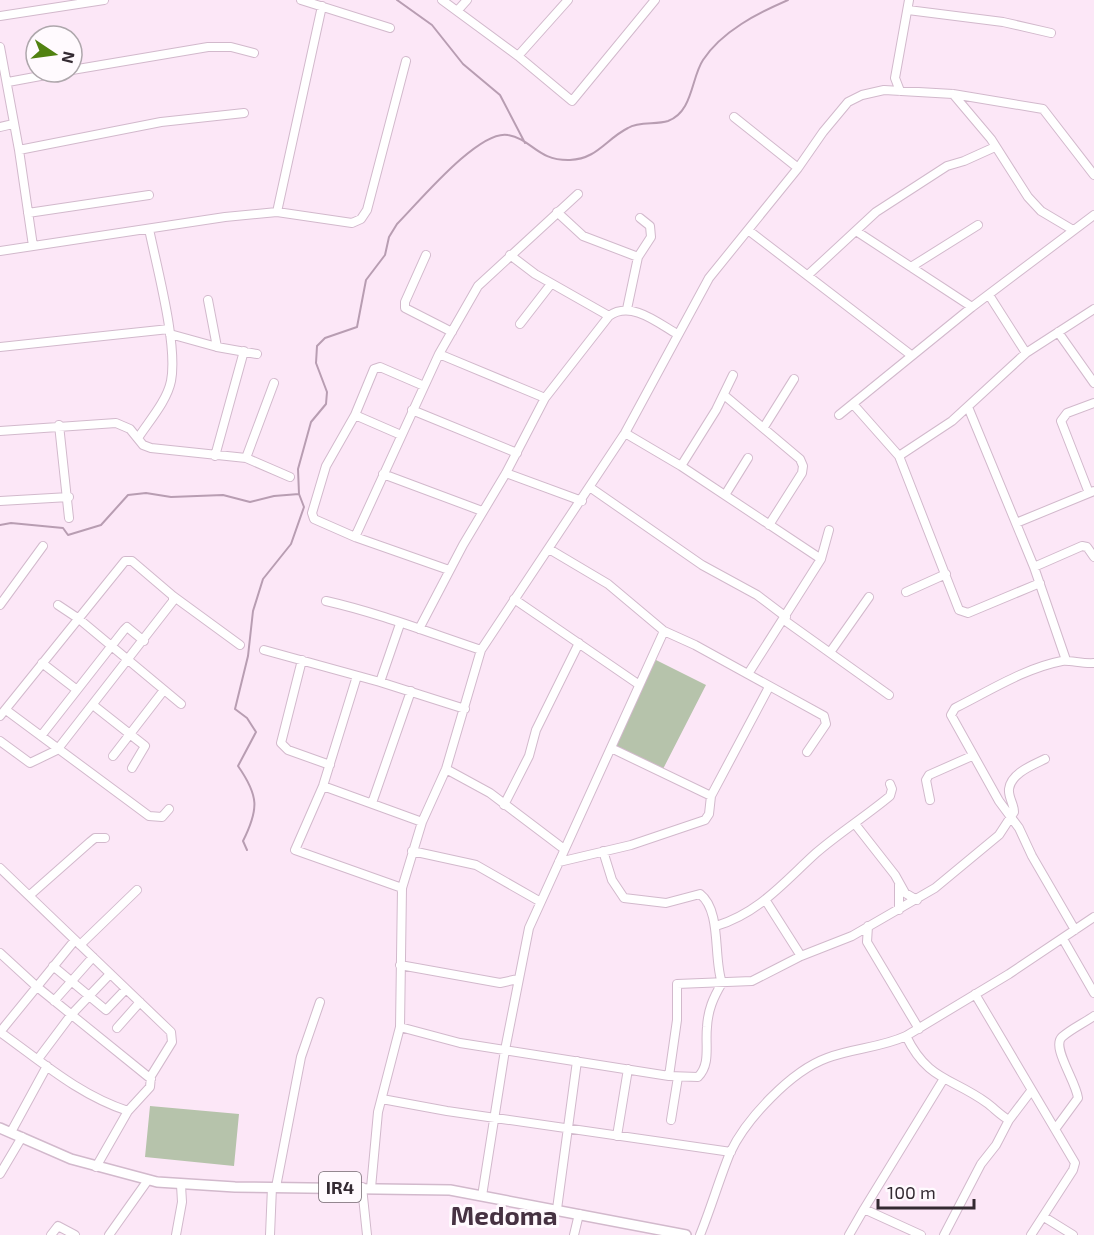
<svg xmlns="http://www.w3.org/2000/svg" width="1094" height="1235" font-family="'Exo 2',sans-serif">
<rect width="100%" height="100%" fill="#fce7f7"/>
<path fill="#b6c3ab" d="M654,659L706,685L662,771L611,745Z
M150,1106L239,1114L234,1166L145,1157Z"/>
<g fill="none" stroke-linecap="round" stroke-linejoin="round">
<path stroke="#b89db2" stroke-width="2" d="M397,0L432,25L463,64L500,95L525,143
M0,525L11,523L63,528L68,535L101,525L128,495L146,493L171,497L223,495L250,502L274,496L299,494
M247,850L243,841C259,809 259,796 238,766L256,732L247,718L235,709L248,656L253,611L263,579L291,544L304,507L299,494L298,469L311,422L326,404L327,392L316,363L317,346L325,338L357,327L366,280L385,255L389,237L397,224C418,203 479,129 508,135C532,139 537,161 570,160C597,159 606,139 628,128C639,121 656,125 668,121C693,112 691,78 703,60C722,31 758,13 788,0"/>
<defs>
<path id="minor" d="M301,0L390,28
M442,0L518,56L572,101L655,0
M458,10L467,0
M908,10L1003,22L1051,33
M0,16L104,0
M0,47L19,150L33,246
M518,56L568,0
M72,70L208,47H231L254,53
M8,82L62,72
M900,91L895,78L909,0
M953,94L991,139L1028,197L1041,211L1073,230
M734,117L798,168
M0,127L13,124
M19,150L161,122L244,113
M277,212L322,6
M557,212L583,236L638,257L627,309
M28,213L149,195
M748,230L911,355
M856,231L972,307
M0,251L225,217L277,212L352,223L361,219L367,210L406,61
M426,255L405,302V308L452,332
M510,255L535,274L609,316
M638,257L651,237L650,226L640,218
M911,267L978,225
M808,275L876,212L947,166L964,161L995,147
M989,295L1026,353
M208,300L217,347
M520,324L551,284
M1058,332L1094,383
M170,334L217,347L257,354
M0,347L169,329
M439,354L545,398
M424,386L380,367L374,369L355,415L326,466L312,513L314,519L355,537L449,570
M724,395L800,459L803,466L802,473L769,525
M853,404L899,456L959,610L968,613L1040,583
M968,407L1034,567L1066,660
M412,410L517,453
M355,415L401,435
M839,415L972,307L1094,215
M59,425L69,518
M764,427L794,379
M0,431L116,423L130,429L143,445L151,448L246,458L274,383
M625,433L681,466L821,559
M138,438C149,421 167,401 171,381C178,345 157,268 149,229
M215,456L244,351
M899,456L952,421L1026,353L1094,309
M246,458L290,477
M681,466L716,410L733,375
M506,473L582,501
M383,474L482,511
M591,488L702,565L757,595L786,617
M1089,493L1061,421L1067,413L1094,403
M725,495L748,458
M0,501L69,497
M1016,523L1094,491
M355,537L439,354L478,286L578,194
M549,549L608,584L664,631L695,645L824,716L826,724L807,752
M1034,567L1082,546L1087,547L1094,557
M906,592L946,574
M173,596L240,645
M514,599L638,684
M326,601C379,613 430,633 481,650
M0,605L43,546
M58,605L79,619L181,704
M784,620L889,695
M419,629L463,545L506,473L545,398L609,316C631,300 658,323 677,334
M264,650L380,682L465,709
M831,651L869,597
M302,660L281,743L288,750L330,765
M42,663L77,690
M748,674L821,559L829,530
M357,676L323,786L295,850L402,888
M380,682L400,624
M93,705L145,746L132,768
M6,710L149,816L162,817L169,809
M0,716L125,561H132L173,596V601L57,750L30,763L0,741
M41,736L124,630L127,627L144,641
M611,748L711,796
M113,756L164,690
M446,769L490,793L564,849
M323,786L422,822
M930,800L926,780L929,775L972,756
M372,803L411,691
M504,805L529,756L536,730L579,643
M855,824L895,875L905,893L917,900
M412,851L476,865L539,901
M559,862L631,845L705,820L709,814L711,796L769,687
M0,868L171,1032L172,1042L151,1076L150,1087L128,1111L96,1167
M899,885V910
M30,895L90,842L95,838H105
M766,901L801,956
M716,926C759,913 784,882 816,853C839,833 866,816 890,796L892,789L890,784
M868,926L867,942L919,1029
M1075,930L1032,856L1019,828L999,801L951,715L955,708C989,691 1025,668 1062,661C1070,660 1083,664 1094,663
M1063,939L1094,993
M80,945L137,890
M0,953L36,986L151,1079
M400,965L500,983L518,979
M53,966L106,1010L126,989
M975,994L1075,1163L1073,1170L1031,1235
M54,1001L93,957
M400,1027L460,1043L669,1076L698,1077C711,1064 705,1045 707,1027C708,1010 713,998 722,983C713,958 722,911 700,894L666,903L624,898L612,880L603,851
M117,1028L140,1002
M0,1032C42,1062 79,1095 128,1111
M0,1032L75,940
M906,1036C928,1081 951,1077 987,1103C994,1108 1000,1115 1009,1120L1031,1091
M38,1059L71,1015L110,974
M669,1076L677,1020V984L752,981L801,956L852,936L935,888L999,835L1014,812C1014,804 1008,797 1009,789C1011,773 1033,765 1045,759
M382,1099L447,1111L731,1152
M671,1120L678,1077
M1056,1128L1078,1098C1076,1081 1051,1047 1062,1037C1071,1029 1084,1023 1094,1016
M11,1132L47,1066
M617,1136L628,1069
M0,1174L22,1137
M276,1187L301,1057L320,1002
M362,1187L367,1235
M371,1188L378,1112L400,1027L402,888L422,822L446,769L481,650L625,433L709,278L798,168L823,132L848,102L862,95L884,90L953,94L1043,109L1094,175
M482,1196L505,1050L529,928L664,631
M557,1209L577,1061
M864,1209L943,1080
M1044,1217L1073,1235
M51,1235L58,1226L75,1235
M109,1235L148,1180
M176,1235L182,1202L181,1185
M270,1235L272,1187
M574,1235L579,1214
M700,1235C711,1208 719,1180 730,1153C746,1119 791,1071 827,1058C853,1048 880,1048 906,1036L1009,974L1094,917
M849,1235L864,1209L921,1235
M944,1235L981,1164L996,1145L1009,1120"/>
<path id="major" d="M0,1128L71,1159L157,1182L235,1187L450,1190L686,1235"/>
</defs>
<use href="#minor" stroke="#d2b9cc" stroke-width="10"/>
<use href="#major" stroke="#d2b9cc" stroke-width="12"/>
<use href="#minor" stroke="#fff" stroke-width="8"/>
<use href="#major" stroke="#fff" stroke-width="9"/>
</g>
<g text-anchor="middle" dominant-baseline="central" stroke-width="6" stroke-linejoin="round" paint-order="stroke">
<rect fill="#fffafe" stroke="#71686f" stroke-width="1.5" x="319" y="1172" width="42" height="30" rx="4.5"/>
<g font-size="18" font-weight="bold" fill="#342a32">
<text x="340" y="1187">IR4</text>
</g>
<g font-size="26" font-weight="bold" fill="#463242" stroke="#fffafe">
<text x="504" y="1214">Medoma</text>
</g>
</g>
<g transform="translate(54 54) rotate(103)"><circle r="28" fill="#fffafe" stroke="#aea7ac" stroke-width="1.5"/>
<path d="M0-4.5L10 22L0 15L-10 22Z" fill="#518111"/>
<text y="-9" font-size="16" font-weight="bold" text-anchor="middle" fill="#342a32">N</text>
</g>
<path d="M878 1199v9h96v-9" fill="none" stroke="#342a32" stroke-width="3"/>
<text x="887" y="1199" font-size="18" fill="#342a32" stroke="#fffafe" stroke-width="4.5" paint-order="stroke">100 m</text>
</svg>
